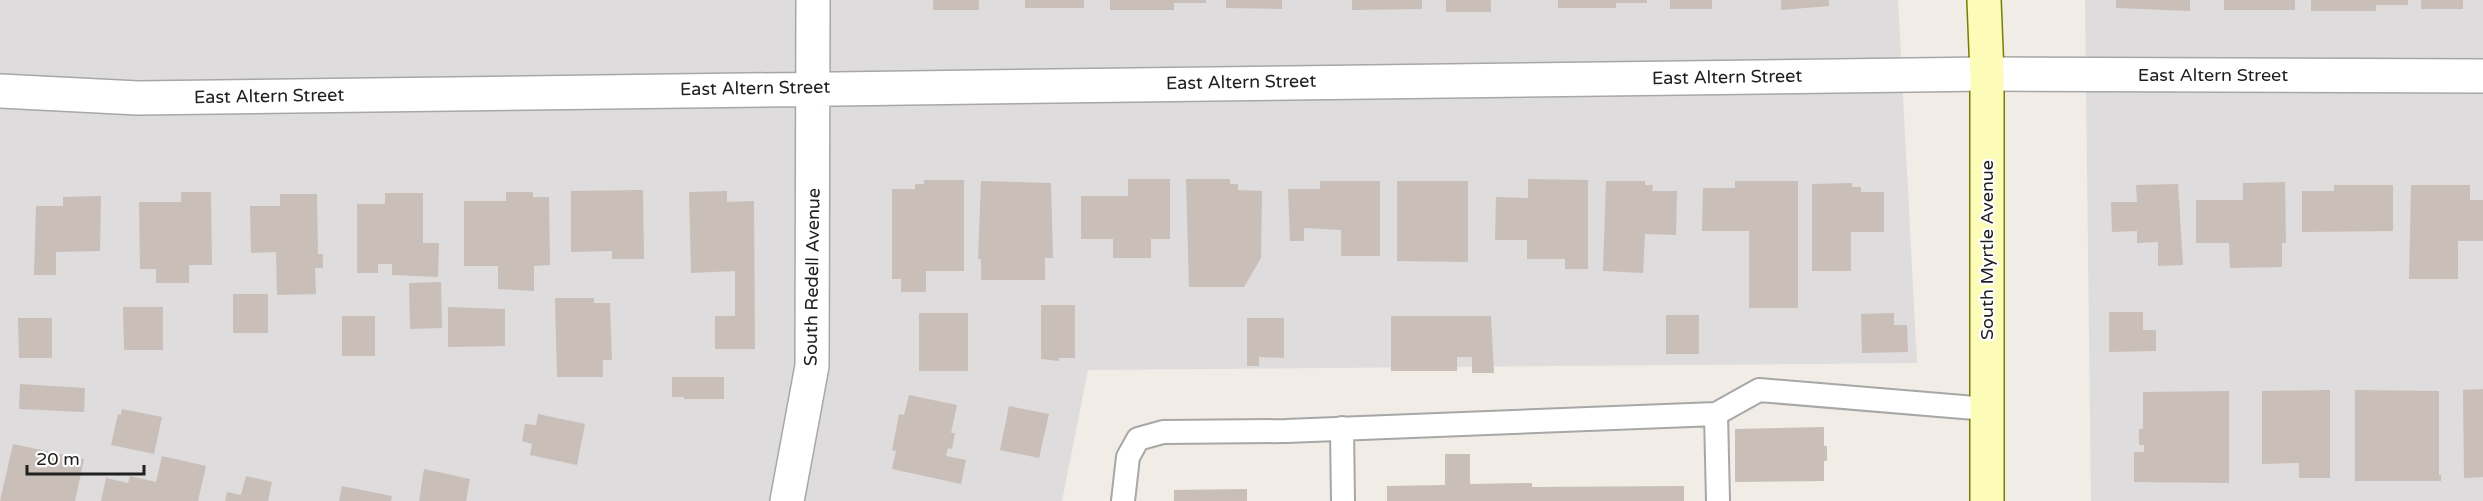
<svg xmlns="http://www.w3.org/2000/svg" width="2483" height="501" font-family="'Varela Round',sans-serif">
<rect width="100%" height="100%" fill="#f1ece6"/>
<path fill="#dedcdd" d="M0,0H1898L1917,363L1088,370L1062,501H0Z
M2085,0H2483V501H2091Z"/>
<path fill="#c9beb8" d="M933,0H979V10H933Z
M1025,0H1084V8H1025Z
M1110,0H1206V3H1174V10H1110Z
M1226,0H1282V9L1226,8Z
M1352,0H1422V9L1352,10Z
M1446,0H1491V12H1446Z
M1558,0H1647V3H1616V8H1558Z
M1670,0H1712V9H1670Z
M1781,0H1829V6L1781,10Z
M2116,0H2190V11L2116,8Z
M2224,0H2295V10H2224Z
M2311,0H2408V5H2376V11H2311Z
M2421,0H2463V9H2421Z
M1128,179H1170V239H1151V258H1113V239H1081V196H1128Z
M1186,179H1230V184H1238V190L1262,191L1261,258L1244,287H1189Z
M1528,179L1588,180V269H1565V259H1527V240H1495L1496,197L1528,198Z
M924,180H964V271H926V292H901V279H892V189H915V184H924Z
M981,181L1051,183L1053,258H1045V280H981V259H978Z
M1320,181H1380V256H1341V230L1304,228V241H1290L1288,189H1320Z
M1397,181H1468V262L1397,261Z
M1606,181H1645V185H1653L1652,191H1677L1676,235L1645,234L1643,273L1603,271Z
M1735,181H1798V308H1749V231H1702L1703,188H1735Z
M2285,182L2286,243H2282V267L2230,268L2229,243H2196V200H2243V183Z
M1852,183V187H1861V192H1884V232H1851V271H1812V184Z
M2178,184L2183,265L2158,266V242L2137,243V231L2112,232L2111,202H2137L2136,185Z
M2334,185H2393V231L2302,232V191H2334Z
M2411,185H2470V200H2483V241H2458V279H2409Z
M643,190L644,259H612V251L571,252V191Z
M727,191V202L754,201L755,349H715V316H735V271L691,273L689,192Z
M181,192H211L212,265H189V283H156V269H140L139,202H181Z
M506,192H533V197H549L550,265L534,266V291L498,289V266H464V201H506Z
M385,193H423V243H439L438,277L392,275V264H378V273H357V204H385Z
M280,194H317L318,254H323V268H315L316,294L277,295L276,252L251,253L250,206H280Z
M101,196L100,251L56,252V275H34L36,206H63V197Z
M441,282L442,328L410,329L409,283Z
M233,294H268V333H233Z
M555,298H594V303H610L612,360H603V377H557Z
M1041,305H1075V358H1059V361L1041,359Z
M123,307H163V350H124Z
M448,307L505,309V346L448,347Z
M2109,312H2143V330H2156V351L2109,352Z
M919,313H968V371H919Z
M1894,313V325H1907L1908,352L1862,353L1861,314Z
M1666,315H1699V354H1666Z
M342,316H375V356H342Z
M1391,316H1491L1494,373H1472V357H1457V371H1391Z
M18,318H52V358H19Z
M1247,318H1284V358L1259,357V366H1247Z
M672,377H724V399H684V397H672Z
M20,384L85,388L84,412L19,409Z
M2483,389V477L2464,478L2463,390Z
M2330,390V478H2299V463L2262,464V391Z
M2355,390L2439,391V475H2441V481H2355Z
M2229,391V483L2134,482V452H2144V445H2139V429H2143V392Z
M909,395L957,405L951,433H955L952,449L948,448L946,456L966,460L961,484L892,469L896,451L892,450L899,414L904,415Z
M1009,406L1049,414L1039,458L1000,450Z
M122,409L162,417L154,454L111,445L118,414L121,415Z
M538,414L585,424L577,465L530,455L532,444L522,441L525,424L536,425Z
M1824,427V446H1827V461H1824V481L1735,482V429Z
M13,444L84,459L75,501H0Z
M1445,454H1470V484L1532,483V487L1684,486V501H1387V486L1445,485Z
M162,456L206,466L198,501H101L106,478L128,483L130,476L156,482Z
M424,469L470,479L466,501H419Z
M246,476L272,482L268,501H225L227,492L241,495Z
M342,486L392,496L391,501H339Z
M1247,489V501H1174V490Z"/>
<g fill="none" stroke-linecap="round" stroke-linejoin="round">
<defs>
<path id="lane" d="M1342,428L1343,501
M1123,501L1128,457L1138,439L1163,432L1286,431L1716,414
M1718,501L1716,414L1759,390L1987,409"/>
<path id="street" d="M0,91L138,98L1987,74L2483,76
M787,501L812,366L813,0"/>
<path id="secondary" d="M1984,0L1987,74V501"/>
</defs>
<use href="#lane" stroke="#a7a7a7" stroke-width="26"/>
<use href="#street" stroke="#a7a7a7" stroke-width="36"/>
<use href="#secondary" stroke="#767d01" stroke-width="36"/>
<use href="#lane" stroke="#fff" stroke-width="22"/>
<use href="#street" stroke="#fff" stroke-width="33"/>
<use href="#secondary" stroke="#fcfbb8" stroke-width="33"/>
</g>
<g text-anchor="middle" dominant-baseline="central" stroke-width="4.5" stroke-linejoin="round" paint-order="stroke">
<g font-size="18" fill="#202020" stroke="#fff">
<text x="2213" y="75">East Altern Street</text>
<text transform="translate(1727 77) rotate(-1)">East Altern Street</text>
<text transform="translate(1241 82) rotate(-1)">East Altern Street</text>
<text transform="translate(755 88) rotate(-1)">East Altern Street</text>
<text transform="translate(269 96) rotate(-1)">East Altern Street</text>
<text transform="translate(1987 250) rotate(-90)">South Myrtle Avenue</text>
<text transform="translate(812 277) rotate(-89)">South Redell Avenue</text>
</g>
</g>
<path d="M27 465v9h117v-9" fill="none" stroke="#202020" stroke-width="3"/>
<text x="36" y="465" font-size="18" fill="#202020" stroke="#ffffff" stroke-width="4.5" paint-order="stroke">20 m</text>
</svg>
